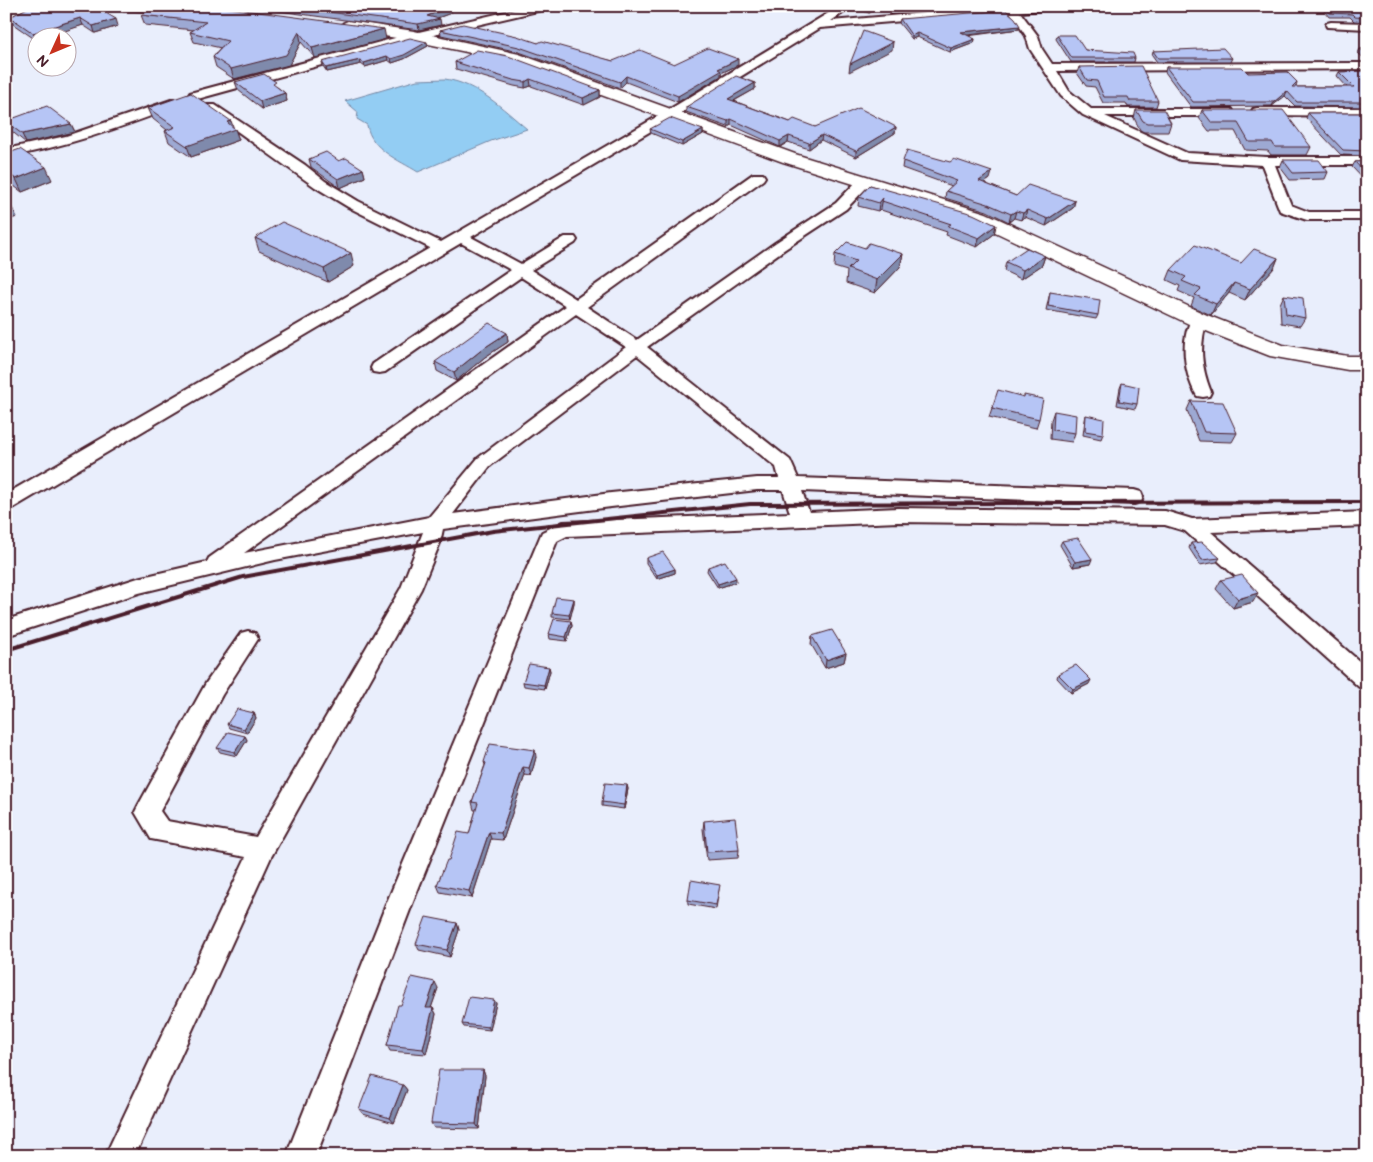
<svg xmlns="http://www.w3.org/2000/svg" width="1373" height="1162" font-family="'Balsamiq Sans',sans-serif">
<rect width="100%" height="100%" fill="#e9eefc"/>
<filter id="ink" filterUnits="userSpaceOnUse"><feTurbulence type="fractalNoise" baseFrequency=".02" numOctaves="2"/><feDisplacementMap in="SourceGraphic" scale="10" xChannelSelector="R" yChannelSelector="G"/><feConvolveMatrix kernelMatrix="1 2 1 2 8 2 1 2 1" color-interpolation-filters="sRGB"/></filter>
<g filter="url(#ink)">
<path fill="#93cdf3" stroke="#7687a3" d="M445,79C478,84 502,108 527,129L491,141L418,172C399,160 371,150 367,125L357,119L358,112L345,101L417,80Z"/>
<g fill="none" stroke-linecap="round" stroke-linejoin="round">
<defs>
<path id="minor" d="M531,6H551L546,9L416,39L194,100L188,96L190,93L410,34Z
M840,6H853L831,21L1007,6H1056L1051,9L1020,12L1038,36L1042,49L1052,64L1367,63V69L1057,71L1069,91L1091,109H1232L1234,112L1232,115L1228,116H1105L1187,153L1267,157H1367V165H1275L1291,205L1309,212H1367V220H1307L1280,211L1262,165L1180,160L1083,115L1061,96L1030,49L1026,36L1010,12L820,28L673,118L471,237L521,264L565,237H575L577,240L575,243L531,270L576,299L753,174H763L765,177L763,180L587,307L637,340L775,243L836,203L859,179H869L871,182L869,185L846,209L785,249L647,347L790,460L798,478L1134,490L1141,492L1143,497L1141,502L1134,504L802,491L809,512L898,508L1165,511L1192,519L1367,512V526L1211,532L1367,668V690L1359,687L1185,531L1165,525L898,522L567,536L557,541L413,902L316,1156H286L387,902L542,532L563,522L790,513L783,490H757L611,507L443,529L440,543L421,589L271,857L135,1156H105L246,857L151,839L135,812L139,804L206,683L241,633L248,631L255,633L258,639L222,695L160,811L167,821L256,837L401,588L423,532L275,560L139,593L6,636V620L138,578L207,562L209,558L566,306L521,277L385,372L379,373L373,372L371,368L373,364L511,270L461,243L13,508L6,510V494L430,248L348,207L315,187L205,108L207,105H215L305,165L325,181L358,201L441,242L665,112ZM576,314L626,347L478,458L429,517L244,553ZM637,355L776,467L779,478H757L611,493L453,514L490,466Z
M1331,22L1367,23V29L1327,27L1326,25L1327,23Z
M174,99L180,103L178,106C122,127 66,147 6,157V149L66,136Z
M1257,108H1367V116L1253,115L1251,112L1253,109Z
M1199,315L1205,317L1207,320C1199,346 1201,367 1211,392L1209,396L1203,397L1197,396C1184,375 1179,338 1193,317Z"/>
<path id="tertiary" d="M6,6H40L33,10L6,14Z"/>
<path id="secondary" d="M23,6H102L95,10L35,11L6,26V16Z
M116,6H196L198,9L196,12L191,13L123,10Z
M348,21L414,31L519,54L795,154L986,213L1207,315L1283,345L1348,356H1367V370H1348L1270,356L1191,325L972,221L783,162L509,61L414,41L343,29L340,26L343,23Z"/>
</defs>
<use href="#minor" stroke="#4a1f2b" stroke-width="4"/>
<use href="#tertiary" stroke="#4a1f2b" stroke-width="4"/>
<use href="#secondary" stroke="#4a1f2b" stroke-width="3"/>
<use href="#minor" fill="#fff" fill-rule="evenodd"/>
<use href="#tertiary" fill="#fff" fill-rule="evenodd"/>
<use href="#secondary" fill="#fff" fill-rule="evenodd"/>
<path stroke="#4a1f2b" stroke-width="4" d="M6,650L243,577L493,531L750,504L1367,502"/>
</g>
<path fill="#9da9d3" stroke="#4a1f2b" d="M31,6L118,26L95,33L83,25L38,38V39L36,40L13,24L10,17Z
M241,6H449L451,13L437,18L441,25L419,30Z
M853,6H881L869,13L854,8Z
M886,6H967V8L892,14Z
M1320,6H1367V22L1354,21L1350,17H1329Z
M141,15L386,39L315,58L301,42L289,65L234,79L216,67L213,57L221,48L194,42L190,32L194,30L145,25Z
M900,19L1020,26L1019,29L967,36L975,39L974,43L950,52L917,37L912,39L899,23Z
M1366,27H1367V34L1364,31Z
M440,30L538,43L613,61L674,64L738,65L721,73V76L678,102L626,82L620,88L519,52L441,35Z
M1057,35L1085,50L1135,58L1134,62H1071L1056,39Z
M428,46L404,59L392,63L388,60L365,67L361,64L327,72L323,66L322,62Z
M1360,49H1367V61L1358,53Z
M1153,51L1232,58L1230,62H1157L1152,55Z
M455,62L600,90V97L584,105L531,86L525,88L514,86L456,69Z
M1079,67L1158,101L1156,107H1128L1126,103H1103L1095,87L1086,86L1077,73Z
M1166,67L1248,73L1297,82L1296,87H1347L1337,76L1339,72L1367,71V107L1295,106L1285,96L1272,106L1191,107L1165,72Z
M235,82L277,87L285,93L287,101L262,109L238,90Z
M755,83V89L734,101L790,122L815,127H896L895,133L856,157L821,140L809,149L788,142L780,147L731,125L728,127L686,112V107Z
M148,108L233,127L235,129L239,140L191,157L169,142L165,131L167,130L153,119Z
M1136,110L1171,123L1168,132H1144L1140,130L1134,118Z
M1202,110L1311,147L1307,155H1271L1268,151L1245,150L1235,131H1209L1199,118Z
M1308,113H1367V156L1341,155L1306,118Z
M6,121L71,124L75,132L26,143L9,129L6,123Z
M650,129L703,130V134L682,146L651,133Z
M6,154L52,180L22,192L6,180Z
M309,159L339,161L363,169L365,177L340,188L311,167Z
M1283,160L1328,172L1325,179L1290,180L1280,167Z
M903,161L990,179L984,183L1016,196L1075,201L1073,208L1046,226L1025,217L1021,220L1014,218L1009,222L987,211L945,198L946,191L952,186L902,168Z
M1367,161V183L1352,167L1355,162Z
M870,185L996,225L994,234L977,247L946,235L947,232L881,210V208L878,211L858,206L859,197Z
M255,238L354,266L328,282L259,251Z
M865,248L903,254L900,267L875,293L846,283L847,271L834,267L835,254Z
M1045,256L1042,265L1021,279L1004,271L1006,262Z
M1278,258L1274,268L1245,300L1229,293L1211,315L1191,306L1194,298L1178,291L1180,286L1167,280L1171,270L1241,263Z
M1050,292L1098,315L1096,319L1046,310Z
M1284,295L1305,318L1300,326L1281,323L1280,304Z
M507,333L508,342L485,357L456,381L437,371L435,362Z
M1122,383L1137,404L1135,409L1117,405L1120,388Z
M1023,397L1039,419L1036,428L989,417L992,408Z
M1191,401L1237,433L1232,442L1199,441L1187,410Z
M1054,411L1075,433L1072,442L1050,439L1051,420Z
M1086,415L1103,434L1101,439L1083,435L1085,420Z
M1062,541L1090,564L1073,567L1060,545Z
M1191,543L1220,558L1217,562L1200,565L1189,548Z
M646,558L675,569V573L657,579L646,563Z
M708,567L736,582L718,588L707,571Z
M1221,580L1253,602L1233,608L1216,589Z
M574,599V603L570,619L552,617V613Z
M571,621L572,626L567,641L550,639L549,634Z
M812,636L846,653L844,662L825,668L811,644Z
M549,667L550,671L545,689L524,686L523,682Z
M1058,674L1089,684L1071,693L1057,678Z
M254,713L256,718L247,733L229,728L227,724Z
M245,736L247,740L237,756L220,752L217,748Z
M536,757L531,776L525,775L503,840L491,839L472,898L440,892L437,885L449,860L469,834L476,810H474L472,802L485,765L484,762Z
M627,785L628,789L624,809L602,806V802Z
M704,821L739,850L738,858L707,860L703,829Z
M719,889L716,909L688,904V900Z
M457,923L459,930L450,957L419,950L416,944Z
M438,988L431,1008H433L436,1014L426,1054L390,1051L387,1045L401,1005Z
M496,1003L490,1030L464,1027L462,1024Z
M483,1070L485,1076L479,1129L434,1128L431,1123Z
M403,1085L407,1090L394,1123L363,1114L359,1109Z"/>
<path fill="#7f8aac" stroke="#4a1f2b" d="M870,6H881L869,13L870,7Z
M450,7L451,13L429,21L440,19L441,25L419,30L418,24L427,16Z
M80,18L83,25L44,38H38V39L36,40L33,33Z
M116,19L118,26L95,33L93,26Z
M1020,26L1019,29L960,36L961,32Z
M384,29L386,39L315,58L312,48Z
M299,32L301,42L289,65L234,79L231,69Z
M917,33V37L912,39V36Z
M975,39L974,43L950,52L951,48Z
M427,42L428,46L404,59L392,63L391,59Z
M893,42L892,50L849,72L850,64Z
M387,56L388,60L365,67L364,63Z
M738,59V65L721,73V76L678,102V96L718,69Z
M360,60L361,64L327,72L326,68Z
M626,76V82L620,88V82Z
M530,79L531,86L525,88V82Z
M755,83V89L728,104V99Z
M600,90V97L584,105L583,98Z
M1287,91L1285,96L1272,106L1274,102Z
M285,93L287,101L262,109L260,101Z
M731,119V125L728,127V121Z
M231,121L234,129H235L239,140L191,157L187,146L227,122Z
M71,124L75,132L26,143L22,134Z
M896,127L895,133L856,157V151Z
M703,130V134L682,146V142Z
M822,135L821,140L809,149V143Z
M789,136L788,142L780,147V141Z
M46,167L52,180L22,192L16,179Z
M363,169L365,177L340,188L338,179Z
M992,172L990,179L977,188L979,181Z
M883,198L881,208L878,211L879,203Z
M1075,201L1073,208L1046,226L1048,219Z
M10,204L17,217L6,221V205Z
M1027,210L1025,217L1021,220L1023,213Z
M1016,211L1014,218L1009,222L1011,214Z
M996,225L994,234L977,247L979,238Z
M351,253L354,266L328,282L324,269Z
M903,254L900,267L875,293L877,280Z
M1045,256L1042,265L1021,279L1023,270Z
M1278,258L1274,268L1245,300L1250,289Z
M1234,283L1229,293L1211,315L1216,304Z
M507,333L508,342L485,357L456,381L454,372L484,348Z
M1092,559L1090,564L1073,567L1075,562Z
M675,569V573L657,579V575Z
M736,578V582L718,588V584Z
M1258,593L1253,602L1233,608L1238,599Z
M574,599V603L570,619L569,615Z
M571,621L572,626L567,641L566,637Z
M846,653L844,662L825,668L826,660Z
M549,667L550,671L545,689L544,685Z
M1091,680L1089,684L1071,693L1073,689Z
M254,713L256,718L247,733L244,729Z
M245,736L247,740L237,756L235,752Z
M535,750L536,757L531,776L529,768Z
M523,767L525,775L503,840L501,833Z
M627,785L628,789L624,809V805Z
M489,832L491,839L472,898L469,891Z
M457,923L459,930L450,957L447,950Z
M435,982L438,988L429,1014L426,1008Z
M494,1000L496,1003L490,1030L488,1027Z
M433,1008L436,1014L426,1054L423,1049Z
M483,1070L485,1076L479,1129L476,1124Z
M403,1085L407,1090L394,1123L390,1118Z"/>
<path fill="#b6c5f5" stroke="#4a1f2b" d="M31,6H94L116,19L93,26L80,18L33,33L10,17Z
M157,6H214L384,29L312,48L299,32L286,55L231,69L213,57L228,41L190,32L206,22L141,15Z
M284,6H449L450,7L427,16L440,19L418,24Z
M892,6H914L893,8Z
M1324,6H1367V18L1355,17L1352,14L1330,13Z
M1006,10L1015,18L1020,26L961,32L975,39L951,48L917,33L912,36L900,19Z
M463,24L517,36L538,43L542,41L613,61L640,50L674,64L708,48L738,59L718,69L721,71L678,96L626,76L620,82L519,47L440,30Z
M863,31L893,42L850,64Z
M1057,35H1075L1085,50L1133,53L1135,58H1072Z
M410,38L427,42L404,55L391,59L387,56L364,63L360,60L326,68L322,62Z
M1223,48L1232,58H1158L1153,51Z
M1360,49H1367V55Z
M477,50L508,56L600,90L583,98L530,79L525,82L513,80L455,62Z
M1141,66L1158,101H1130L1128,97H1104L1097,81L1087,80L1079,67Z
M1166,67H1242L1248,73L1287,72L1297,82L1292,87H1354L1339,72L1367,71V102H1297L1287,91L1274,102H1193Z
M264,74L276,82L273,84L285,93L260,101L235,82Z
M736,76L755,83L728,99L790,122L794,119L815,127L859,108L896,127L856,151L822,135L809,143L789,136L780,141L731,119L728,121L686,107Z
M191,93L231,121L227,122L235,129L187,146L165,131L175,127L148,108Z
M47,106L71,124L22,134L6,122V121Z
M1136,110H1164L1171,123H1147L1143,121Z
M1202,110H1283L1311,147H1275L1272,142H1249L1238,123H1212Z
M1308,113H1367V151L1343,150Z
M670,118L703,130L682,142L650,129Z
M20,149L46,167L16,179L6,172V154Z
M907,150L950,162L954,159L992,172L979,181L1016,196L1028,185L1075,201L1048,219L1027,210L1023,213L1016,211L1011,214L988,204L946,191L957,181L903,161Z
M326,152L339,161L346,158L363,169L338,179L309,159Z
M1283,160H1319L1328,172L1293,173Z
M1367,161V175L1355,162Z
M870,185L973,214L996,225L979,238L948,226L951,224L882,201L883,198L879,203L859,197Z
M282,222L351,253L324,269L255,238Z
M847,242L865,248L869,243L903,254L877,280L848,269L856,261L835,254Z
M1195,245L1241,263L1254,249L1278,258L1250,289L1234,283L1216,304L1195,295L1201,289L1182,281L1186,277L1171,270Z
M1027,248L1045,256L1023,270L1006,262Z
M1050,292L1100,300L1098,315L1048,306Z
M1284,295L1303,298L1305,318L1286,314Z
M489,323L507,333L484,348L454,372L435,362Z
M1122,383L1139,387L1137,404L1119,401Z
M998,390L1024,397V395L1043,399L1039,419L992,408Z
M1191,401L1223,402L1237,433L1204,432Z
M1054,411L1076,415L1075,433L1053,430Z
M1086,415L1104,419L1103,434L1085,431Z
M1078,538L1092,559L1075,562L1062,541Z
M1202,542L1220,558L1202,560L1191,543Z
M663,552L675,569L657,575L646,558Z
M725,561L736,578L718,584L708,567Z
M1242,575L1258,593L1238,599L1221,580Z
M556,597L574,599L569,615L552,613Z
M554,619L571,621L566,637L549,634Z
M832,630L846,653L826,660L812,636Z
M529,664L549,667L544,685L523,682Z
M1076,665L1091,680L1073,689L1058,674Z
M237,709L254,713L244,729L227,724Z
M228,732L245,736L235,752L217,748Z
M490,744L535,750L529,768L523,767L501,833L489,832L469,891L437,885L447,860H449L458,832L469,834L478,803L472,802L486,763L484,762Z
M605,783L627,785L624,805L602,802Z
M735,818L739,850L707,852L704,821Z
M691,880L720,885L716,905L688,900Z
M426,917L457,923L447,950L416,944Z
M412,977L435,982L426,1008H433L423,1049L387,1045L398,1005H401Z
M469,997L494,1000L488,1027L462,1024Z
M439,1070H483L476,1124L431,1123Z
M372,1076L403,1085L390,1118L359,1109Z"/>
</g>
<rect width="1373" height="1162" fill="none" stroke="#fff" stroke-width="25"/>
<rect x="12" y="12" width="1348" height="1137" fill="none" stroke="#4a1f2b" stroke-width="2" filter="url(#ink)"/>
<g transform="translate(52 52) rotate(226)"><circle r="24" fill="#ffffff" stroke="#b7a5aa"/>
<path d="M0-4L9 19L0 12L-9 19Z" fill="#c8321e"/>
<text y="-8" font-size="14" font-weight="bold" text-anchor="middle" fill="#4a1f2b">N</text>
</g>
</svg>
